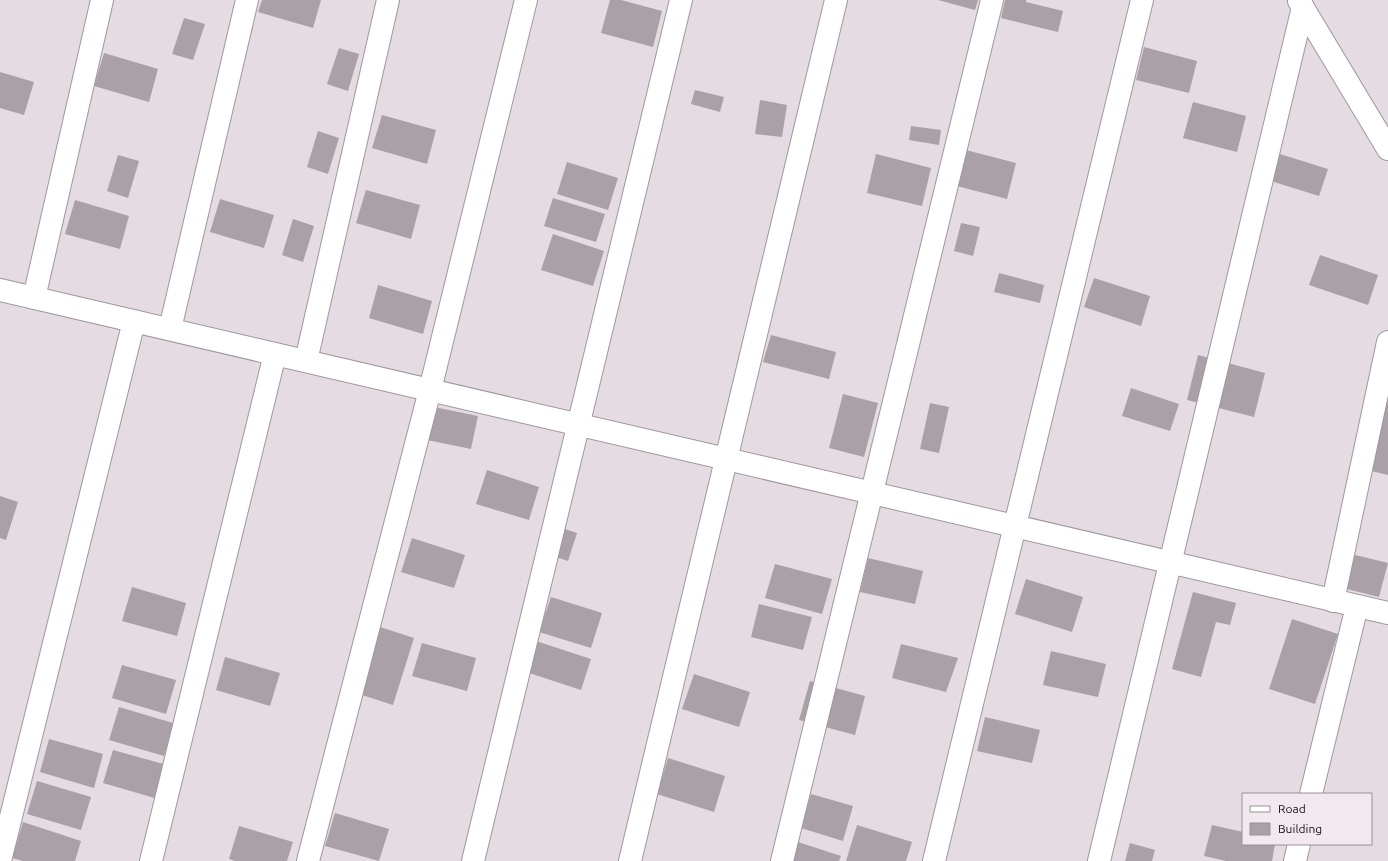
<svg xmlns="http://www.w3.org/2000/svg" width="1388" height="861" font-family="Ubuntu,sans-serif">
<rect width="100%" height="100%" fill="#e5dbe2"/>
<path fill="#aaa0a7" d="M262,0H321L313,28L258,12Z
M610,0H621L662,11L653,47L601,33Z
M938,0H978L975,10Z
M1005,0H1026V2L1063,11L1058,32L1001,18Z
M184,18L205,24L193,60L172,54Z
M1144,47L1197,61L1189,93L1136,80Z
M339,48L359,54L348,91L327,84Z
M104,53L158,69L149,102L94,86Z
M0,72L34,82L24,115L0,108Z
M695,90L724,97L720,112L691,104Z
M760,100L787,105L782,137L755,134Z
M1193,102L1246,116L1237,152L1183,138Z
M382,115L436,130L427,164L372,148Z
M911,126L941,130L939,145L909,140Z
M318,131L339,138L328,174L307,167Z
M962,149L1016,163L1007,199L953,185Z
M876,154L931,168L922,206L867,193Z
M1280,154L1328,169L1319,196L1271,181Z
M118,155L139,161L128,198L107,191Z
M567,162L618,178L608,210L557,194Z
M366,190L420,205L411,239L356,223Z
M553,198L605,214L596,242L544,226Z
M220,199L274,215L264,248L210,232Z
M75,200L129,216L120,249L65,234Z
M293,219L314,226L303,262L282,255Z
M961,223L980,227L973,256L954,251Z
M553,234L604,251L593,286L541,270Z
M1320,255L1378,275L1368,305L1309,285Z
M999,273L1044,285L1040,303L994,292Z
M1094,278L1150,296L1141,326L1084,307Z
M378,285L432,301L423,334L369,318Z
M771,335L836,352L829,379L763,362Z
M1198,355L1265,373L1254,417L1187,400Z
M1131,388L1179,404L1170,431L1122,416Z
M843,394L878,403L864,457L829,448Z
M1375,395L1388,398V475L1359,468Z
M930,403L949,407L939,453L920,449Z
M434,407L478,416L471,449L427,440Z
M487,470L539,487L529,520L476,504Z
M0,496L18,502L6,540L0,538Z
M565,529L577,533L568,561L556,557Z
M412,538L465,555L454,588L401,572Z
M1339,551L1388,563L1379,597L1331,585Z
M868,558L923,571L915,604L860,592Z
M775,564L832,579L822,614L765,598Z
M1026,579L1083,597L1072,632L1015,614Z
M132,587L186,603L177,636L122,621Z
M1193,592L1236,603L1230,625L1216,622L1201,677L1172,669Z
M551,597L602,613L591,648L539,632Z
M759,604L812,617L803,650L751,637Z
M1292,619L1338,634L1315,704L1269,689Z
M377,626L414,638L393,705L356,693Z
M536,641L591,659L581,690L526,672Z
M422,643L476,658L467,691L412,676Z
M901,644L958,658L946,692L892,678Z
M1051,651L1106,664L1098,697L1043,685Z
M225,657L280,673L270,706L216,690Z
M122,665L176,680L166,714L112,698Z
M694,674L750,692L739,727L682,709Z
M810,681L865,696L855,735L799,720Z
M119,707L173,723L164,756L109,740Z
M985,717L1040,730L1032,763L977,751Z
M49,739L103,754L94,788L40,772Z
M113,750L167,765L158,799L103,783Z
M668,758L725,776L714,812L657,794Z
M37,781L91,797L81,830L27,814Z
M811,794L853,806L843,841L801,828Z
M335,813L389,829L379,861L325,846Z
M23,822L81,841L75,861H23L12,858Z
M857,825L912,842L906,861H846Z
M1212,825L1243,832V844H1275L1272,861H1226L1204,856Z
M239,826L293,842L287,861H235L229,859Z
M795,841L841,856L839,861H789Z
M1130,843L1155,850L1152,861H1125Z"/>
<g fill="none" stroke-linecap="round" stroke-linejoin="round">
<defs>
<path id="minor" d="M1299,1L1388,149
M0,290L1388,613
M34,298L102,0
M170,329L247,0
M306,361L388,0
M1333,601L1388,342
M1311,794L1357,606
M0,861L134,321
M151,861L275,354
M308,861L430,390L526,0
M473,861L681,0
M630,861L836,0
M782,861L992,0
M934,861L1142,0
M1099,861L1303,7
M1295,861L1299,844"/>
</defs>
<use href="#minor" stroke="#a0969d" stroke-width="24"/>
<use href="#minor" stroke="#fff" stroke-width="22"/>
</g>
<rect x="1242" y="793" width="130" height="52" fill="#f2e8ef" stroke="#999297"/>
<rect x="1250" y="806" width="20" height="6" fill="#ffffff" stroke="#999297"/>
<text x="1278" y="813" font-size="12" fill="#131012">Road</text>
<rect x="1250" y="823" width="20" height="12" fill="#aaa0a7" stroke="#999297"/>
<text x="1278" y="833" font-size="12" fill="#131012">Building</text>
</svg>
